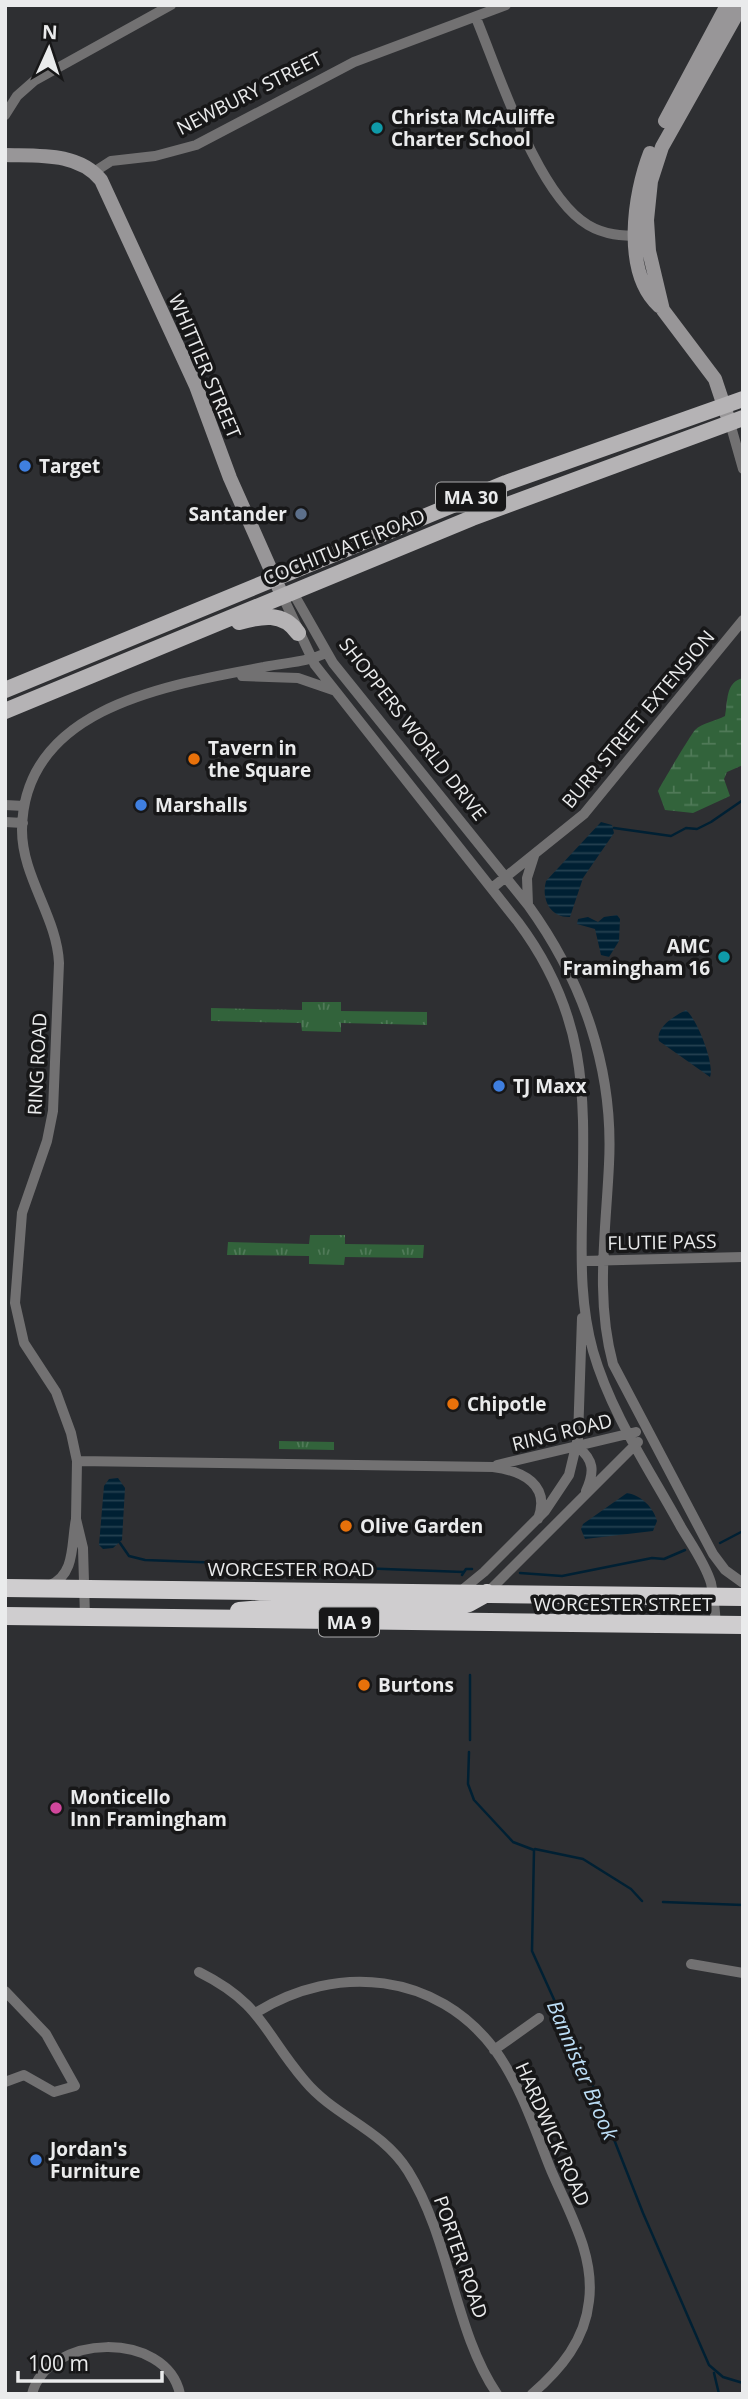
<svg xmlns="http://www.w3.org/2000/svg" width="748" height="2399" font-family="'Open Sans',sans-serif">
<defs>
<pattern id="grass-tufts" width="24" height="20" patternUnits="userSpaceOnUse" patternTransform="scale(1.75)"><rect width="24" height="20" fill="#32633b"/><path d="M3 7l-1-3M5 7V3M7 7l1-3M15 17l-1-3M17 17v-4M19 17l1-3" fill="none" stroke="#507a58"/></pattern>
<pattern id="wetland-marsh" width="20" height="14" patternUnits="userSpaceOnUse" patternTransform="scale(1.75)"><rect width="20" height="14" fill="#32633b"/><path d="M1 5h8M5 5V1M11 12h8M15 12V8" fill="none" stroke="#507a58"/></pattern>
<pattern id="water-rules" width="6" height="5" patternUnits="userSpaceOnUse" patternTransform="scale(1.75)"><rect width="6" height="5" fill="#002033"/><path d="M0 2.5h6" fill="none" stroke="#254151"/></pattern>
</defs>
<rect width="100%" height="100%" fill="#2e2f32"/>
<path fill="url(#grass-tufts)" d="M302,1002H341V1011L427,1012V1025L341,1023V1032L302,1031L301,1023L211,1021V1008L302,1010Z
M310,1235H345V1244L424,1245L423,1258L345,1257L344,1265L309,1264V1256L227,1255L228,1242L309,1244Z
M279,1441L334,1442V1450L279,1449Z"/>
<path fill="url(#wetland-marsh)" d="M743,678V765L727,772L724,779L730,796L693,813L665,810L658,791C660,786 692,733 695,730C702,723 716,721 725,716C728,702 725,682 743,678Z"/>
<path fill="url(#water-rules)" d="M601,822L612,825L614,833L583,878L570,917C550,918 541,899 546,881Z
M617,915L620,919L619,941L609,957L601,955L595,929L577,924L578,919L588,917L598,922L604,917Z
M686,1010C697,1019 715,1064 710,1077L659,1041C655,1028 674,1016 686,1010Z
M118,1478L125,1488L122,1540L113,1548L103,1549L99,1545L104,1486L109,1479Z
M627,1493C641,1495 654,1508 657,1521L653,1531L585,1539L581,1529L583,1524Z"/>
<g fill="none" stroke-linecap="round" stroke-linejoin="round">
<path stroke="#002033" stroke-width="2.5" d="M614,828L671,836L686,828L697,829L711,822L743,800
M120,1543L129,1556L145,1560L463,1572
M720,1543L743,1531
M520,1573L562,1576L652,1558L664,1559L685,1550
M462,1575L466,1569H472
M470,1740V1675
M469,1752L468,1784L474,1800L513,1842L534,1850L532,1951L591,2081L643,2213L709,2365L723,2377L743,2383
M535,1849L583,1859L631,1889L642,1901
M663,1902L743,1905
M714,2373L719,2394"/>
<path stroke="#727172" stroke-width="10" d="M476,18C499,73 537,195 588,225C605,235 622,236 641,236
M5,115L17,96L34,81L171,5
M94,172L111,161L155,156L196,145L354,62L506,5
M730,423L743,469
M292,591L333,663L528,905C583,981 614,1069 609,1164C606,1231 595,1298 613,1364L713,1554L725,1570L743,1583
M282,595L315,665L518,922C592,1021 584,1103 582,1220C581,1265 581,1308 593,1351C611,1414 650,1470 681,1527C691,1544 705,1563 711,1583C714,1597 715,1611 716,1625
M242,676L298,678L333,690
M5,805L24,806
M5,822L23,823
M492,888L584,814L743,620
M528,905L527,878L534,856
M582,1261L743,1257
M577,1446C594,1460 595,1471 586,1491
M77,1461L493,1467C523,1471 551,1485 538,1519
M497,1465L636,1432
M50,1585C76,1574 71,1543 76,1519
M462,1590L484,1572L545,1511L569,1475L578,1438L582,1318
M488,1592L638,1442
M85,1617L83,1548L76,1519L77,1461L71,1433L56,1392L24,1343L15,1303L22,1213L47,1141L53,1111L59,963C57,917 22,877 22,830C23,707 168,685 264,667C287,662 305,663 326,653
M691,1964L743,1973
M199,1972C263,2004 263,2032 305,2081C335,2117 382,2129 408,2171C451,2240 454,2331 497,2394
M5,1991L46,2034L75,2086L54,2092L24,2075L5,2082
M257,2012C336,1963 437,1972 495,2050C521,2086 535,2130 551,2170C569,2212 595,2255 589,2301C585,2340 561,2369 532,2394
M494,2050L539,2018
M32,2394C48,2333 166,2330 180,2394"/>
<path stroke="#989698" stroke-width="14" d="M665,121L727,5
M650,153C634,194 622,272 659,306
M5,155C38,156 78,152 101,180L196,386L230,478L282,595
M727,415L715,379L663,310L649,251L647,220L651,181L662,147L742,5"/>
<path stroke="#b5b3b5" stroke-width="16" d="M239,622C261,616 283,611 298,633
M5,690L506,483L743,399
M5,711L472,518L743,418"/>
<path stroke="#cfcdcf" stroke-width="18" d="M5,1588L743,1597
M239,1611L296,1606L445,1609L469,1603L487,1593
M5,1616L743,1625"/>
</g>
<g fill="#0f9aa8" stroke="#171718" stroke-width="2.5">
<circle cx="377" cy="128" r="7"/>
<circle cx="724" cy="957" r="7"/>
</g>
<g fill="#3f7fe0" stroke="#171718" stroke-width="2.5">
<circle cx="25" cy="466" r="7"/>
<circle cx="141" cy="805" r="7"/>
<circle cx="499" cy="1086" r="7"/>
<circle cx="36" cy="2160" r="7"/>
</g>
<circle fill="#5c6f8a" stroke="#171718" stroke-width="2.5" cx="301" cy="514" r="7"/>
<g fill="#e8710a" stroke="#171718" stroke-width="2.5">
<circle cx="194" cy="759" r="7"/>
<circle cx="453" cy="1404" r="7"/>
<circle cx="346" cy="1526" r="7"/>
<circle cx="364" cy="1685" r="7"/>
</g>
<circle fill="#d1479c" stroke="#171718" stroke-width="2.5" cx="56" cy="1808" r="7"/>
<g text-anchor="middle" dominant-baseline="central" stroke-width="7" stroke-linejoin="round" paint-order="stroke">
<g fill="#171718" stroke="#ababac" stroke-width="2">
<rect x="436" y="482.5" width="70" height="29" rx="5"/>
<rect x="319" y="1607.5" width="60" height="29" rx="5"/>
</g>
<g font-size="18" font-weight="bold" fill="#eaebec">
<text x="471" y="497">MA 30</text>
<text x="349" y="1622">MA 9</text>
</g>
<g font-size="19" fill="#eaebec" stroke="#171718">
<text transform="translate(249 93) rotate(-27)">NEWBURY STREET</text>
<text transform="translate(205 366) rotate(67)">WHITTIER STREET</text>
<text transform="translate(344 547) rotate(-22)">COCHITUATE ROAD</text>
<text transform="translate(638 719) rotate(-50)">BURR STREET EXTENSION</text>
<text transform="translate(413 729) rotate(52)">SHOPPERS WORLD DRIVE</text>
<text transform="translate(37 1064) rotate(-87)">RING ROAD</text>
<text transform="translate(662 1242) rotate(-1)">FLUTIE PASS</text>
<text transform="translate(562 1432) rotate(-14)">RING ROAD</text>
<text x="291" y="1569">WORCESTER ROAD</text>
<text x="623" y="1604">WORCESTER STREET</text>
<text transform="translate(553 2134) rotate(66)">HARDWICK ROAD</text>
<text transform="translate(461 2257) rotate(71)">PORTER ROAD</text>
</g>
<g font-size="19" font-weight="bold" fill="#eaebec" stroke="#171718" text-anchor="start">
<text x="391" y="117">Christa McAuliffe<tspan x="391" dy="22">Charter School</tspan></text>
<text x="39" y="466">Target</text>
<text x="287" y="514" text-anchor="end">Santander</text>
<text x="208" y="748">Tavern in<tspan x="208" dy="22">the Square</tspan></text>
<text x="155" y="805">Marshalls</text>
<text x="710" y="946" text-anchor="end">AMC<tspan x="710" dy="22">Framingham 16</tspan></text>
<text x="513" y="1086">TJ Maxx</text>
<text x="467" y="1404">Chipotle</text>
<text x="360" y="1526">Olive Garden</text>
<text x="378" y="1685">Burtons</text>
<text x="70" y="1797">Monticello<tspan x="70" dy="22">Inn Framingham</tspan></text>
<text x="50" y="2149">Jordan's<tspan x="50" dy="22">Furniture</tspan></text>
</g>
<g font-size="21" font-style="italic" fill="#bbddf5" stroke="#171718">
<text transform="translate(583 2070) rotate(67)">Bannister Brook</text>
</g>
</g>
<rect width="748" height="2399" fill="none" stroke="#eaebec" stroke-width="14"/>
<g transform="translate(49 49) rotate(3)" stroke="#171718" stroke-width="5" paint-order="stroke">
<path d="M0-5L12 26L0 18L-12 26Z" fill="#eaebec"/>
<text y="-10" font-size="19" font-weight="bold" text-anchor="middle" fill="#eaebec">N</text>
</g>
<path d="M18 2371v10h144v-10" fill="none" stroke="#eaebec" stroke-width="3.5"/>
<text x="28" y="2371" font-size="21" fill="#eaebec" stroke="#171718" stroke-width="5" paint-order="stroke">100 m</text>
</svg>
